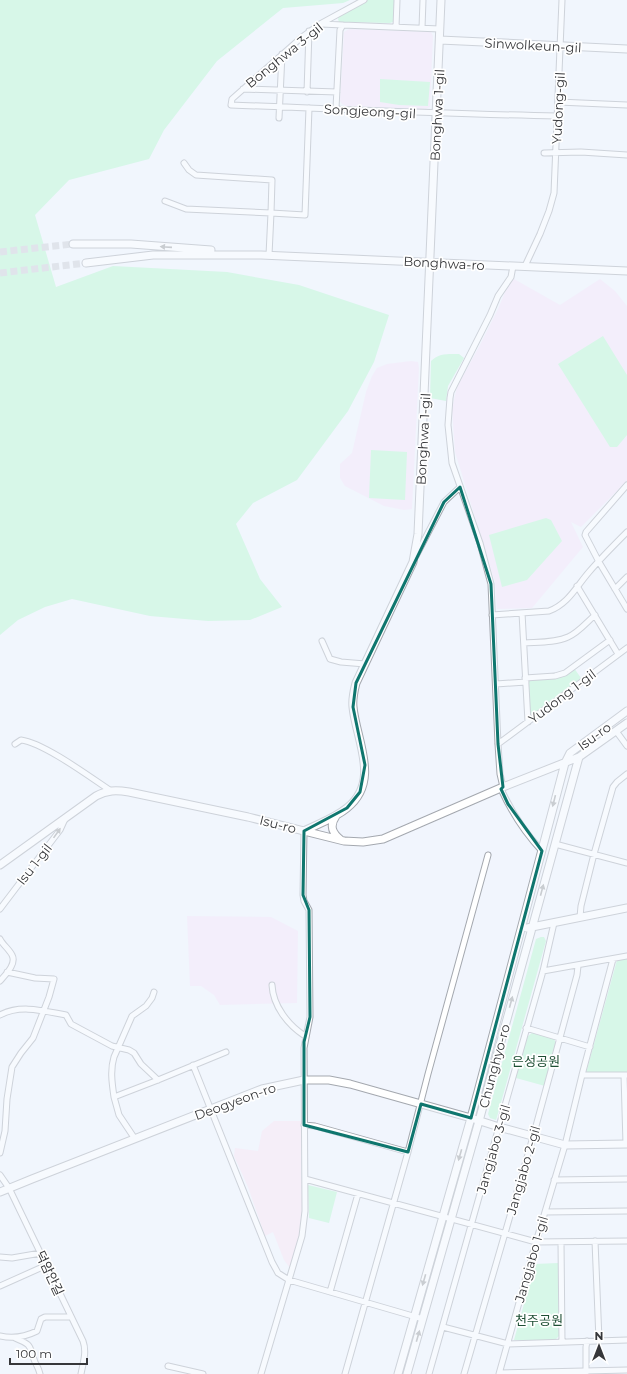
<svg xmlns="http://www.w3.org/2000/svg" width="627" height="1374" font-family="Montserrat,'Noto Sans KR',sans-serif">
<rect width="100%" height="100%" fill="#f1f5fd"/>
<path fill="#f5e5f8" d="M349,29L431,32L433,36L430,107L426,109L346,106L342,104L340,101L344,32Z
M514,279L560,305L600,279L615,291L627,306V481L581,527L571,522L583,547L532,608L497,609L495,582L455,452L452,409L457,387L480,345L498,309L508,285Z
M411,361L418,362L419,368L412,509L404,510L384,506L345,486L340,478V464L352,453L366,392L372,376L377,368L387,364Z
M187,916L271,917L298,931L297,1003L220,1005L214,995L201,986H190Z"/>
<path fill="#fae4f2" d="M274,1121H301V1174L303,1202L302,1227L292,1264L290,1268L284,1260L273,1232L265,1236L248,1187L234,1156L235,1148L258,1151L262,1131Z"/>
<path fill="#b8f8cf" d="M0,0H350L343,3L283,8L217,61L164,130L149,159L69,180L35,215L56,287L113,266L227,272L299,285L389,315L374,362L348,411L297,480L253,503L236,524L260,579L282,607L250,620L208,621L150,616L72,599L45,607L18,620L0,635Z
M365,0H395L393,22L390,23L339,22L338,19L339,16Z
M380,79L430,82L428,106L399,105L380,102Z
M603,336L627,375V435L617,447H610L558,364Z
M459,354L464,358L448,386L446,401L430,398L431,361C439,353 448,354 459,354Z
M371,450L407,452L405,500L369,498Z
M546,518L551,520L562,541L527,580L502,587L489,535Z
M574,668L581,678L533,714L528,713L527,681L557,677Z
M541,937H544L546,941L497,1117L496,1120L490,1118L488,1114L536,939Z
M627,958V1073H586L617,960Z
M533,1032L554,1038L556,1045L545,1086L516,1078L527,1037Z
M308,1185L337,1192L329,1223L309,1218Z
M558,1263L559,1336L555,1340H514L535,1264Z"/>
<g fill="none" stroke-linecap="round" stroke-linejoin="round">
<path stroke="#cccfd6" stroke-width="7" stroke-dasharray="7 3.5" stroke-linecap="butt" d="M0,252L73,244
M0,273L86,263"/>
<defs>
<path id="street" d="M364,0L320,24L302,37L232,99L231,105C340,109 448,114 557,116
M321,24L343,25
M396,27L397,0
M422,28L423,0
M243,89L337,92
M307,92L309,31
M558,102L627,105
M336,108L340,30L343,25L440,29
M279,118L282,54
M544,153L581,152L627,155
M165,201L186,209L271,213L272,180L196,175L189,170L184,163
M269,255L271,213L305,215L309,108
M525,266L540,234L549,211L554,193L562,0
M627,485L586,532L585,535L599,562L627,609
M416,556L444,502L460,487
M577,586L618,654
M615,589L627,577
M522,613L528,722
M492,615L549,611C568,604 576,587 589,572C601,558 614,545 627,532
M322,641L330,659L341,662L365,664
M524,643C538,642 555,643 568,637C578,633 586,623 595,615
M525,678L555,676L565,673L610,640
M496,684L526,682
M616,731L627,746
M15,744L21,740C44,743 90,777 111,791
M498,744L627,648
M503,787L500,774L498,744L491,584L480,543L452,463L448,425L450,398L451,392L490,315L498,296L511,277L513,266
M501,789C511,811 525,833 542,851
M555,844L627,863
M0,909L60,830L65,819
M580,917L581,906L594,854L613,787L617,782L627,774
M0,939C3,945 9,949 12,955C17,964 5,975 0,981
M543,971L627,956
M272,985C273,1006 288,1025 305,1036
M0,1015C21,1004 44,1011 66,1015L71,1024L112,1046L129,1050L134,1053L141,1064L158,1080
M526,1028L590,1047
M193,1065L272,1262L278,1273L289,1280L423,1319
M582,1075L613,959
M624,1075L626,1144
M114,1097C112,1083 110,1070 114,1057L132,1016L146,1006L152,998L154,992
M304,1125L315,1126L408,1152
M135,1139L119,1115L114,1097L158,1080L226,1052
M0,1153L5,1131L7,1099L12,1067L21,1053L33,1038L49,997L54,979L35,978L7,972
M0,1175L9,1188L83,1341C87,1352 83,1363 81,1374
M305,1179L536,1242L627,1241
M554,1180L627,1179
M545,1212L627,1211
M595,1241L599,1340
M561,1242L562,1342
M0,1257L12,1258L41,1253
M0,1286L47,1265
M330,1292L358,1194
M443,1327L508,1344L627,1340
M0,1336C13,1339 25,1337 37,1331L41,1319L45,1317H71
M15,1338C34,1346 28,1345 35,1362C37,1366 39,1369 40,1374
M168,1366L203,1374
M500,1373L627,1370
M586,1373V1347L587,1341
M261,1374L302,1236L305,1211L304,1048L310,1017L309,910L304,901L303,895L304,831
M345,1374L408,1152L428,1074L488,855
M429,1374L543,971L554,923
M464,1374L533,1137L577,975L578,966
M499,1374L536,1242L565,1145L582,1075H627"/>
<path id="secondary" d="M440,40L627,49
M73,244H131L211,250
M86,263L153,255H261L627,271
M336,816C329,826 332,833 341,840
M304,831C318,824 335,818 347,808C381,781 356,740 353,707C352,698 354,691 356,683L413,562L418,534L441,0
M0,865L96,796C107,790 116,790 129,792L248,817L344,841L363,842L383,839L503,787L579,757L627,723
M527,928L627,908
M0,1192L32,1179L262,1089L304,1080H329L350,1084L471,1118L499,1127L565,1145L627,1144
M398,1374L471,1118L565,763L570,753L627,711
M407,1374L479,1121L579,757"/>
</defs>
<use href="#street" stroke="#a4a8af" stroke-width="7"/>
<use href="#secondary" stroke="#a4a8af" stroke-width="9"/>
<use href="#street" stroke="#fff" stroke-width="5"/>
<use href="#secondary" stroke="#fff" stroke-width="7"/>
</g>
<defs><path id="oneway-solid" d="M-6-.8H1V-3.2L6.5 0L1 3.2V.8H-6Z"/></defs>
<g fill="#9a9b9c">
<use href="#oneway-solid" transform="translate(166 247) rotate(-176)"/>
<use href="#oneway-solid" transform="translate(554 801) rotate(104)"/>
<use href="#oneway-solid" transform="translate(57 833) rotate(-55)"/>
<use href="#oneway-solid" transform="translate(542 890) rotate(-75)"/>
<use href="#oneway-solid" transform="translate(511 1002) rotate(-75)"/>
<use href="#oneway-solid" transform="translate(460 1155) rotate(106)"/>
<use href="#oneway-solid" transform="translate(424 1280) rotate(106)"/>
<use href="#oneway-solid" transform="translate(418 1336) rotate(-74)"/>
</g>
<path d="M0 0H627V1374H0ZM460,487L491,584L498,744L503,787L501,789L508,804L542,851L471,1118L421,1104L408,1152L304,1125V1042L310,1017L309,910L303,895L304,831L347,808L360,792L365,765L353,707L356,683L444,502Z" fill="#f1f5fd" fill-opacity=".55" fill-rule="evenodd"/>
<path fill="none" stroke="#0f766e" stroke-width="3" stroke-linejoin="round" d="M460,487L491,584L498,744L503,787L501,789L508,804L542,851L471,1118L421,1104L408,1152L304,1125V1042L310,1017L309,910L303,895L304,831L347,808L360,792L365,765L353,707L356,683L444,502Z"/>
<g text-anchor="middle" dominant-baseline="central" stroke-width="3.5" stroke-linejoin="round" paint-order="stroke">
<g font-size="13" fill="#36373a" stroke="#fff">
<text transform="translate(533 45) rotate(3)">Sinwolkeun-gil</text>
<text transform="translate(284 55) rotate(-39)">Bonghwa 3-gil</text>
<text transform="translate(558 108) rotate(-87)">Yudong-gil</text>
<text transform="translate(370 111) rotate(3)">Songjeong-gil</text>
<text transform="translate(437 115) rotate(-87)">Bonghwa 1-gil</text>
<text transform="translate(444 263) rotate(3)">Bonghwa-ro</text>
<text transform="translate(423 439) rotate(-87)">Bonghwa 1-gil</text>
<text transform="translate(562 696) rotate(-37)">Yudong 1-gil</text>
<text transform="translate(594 736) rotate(-36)">Isu-ro</text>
<text transform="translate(278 824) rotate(14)">Isu-ro</text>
<text transform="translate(34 864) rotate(-52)">Isu 1-gil</text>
<text transform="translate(494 1066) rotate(-75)">Chunghyo-ro</text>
<text transform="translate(235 1101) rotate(-20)">Deogyeon-ro</text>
<text transform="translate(493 1149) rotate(-74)">Jangjabo 3-gil</text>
<text transform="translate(523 1170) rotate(-74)">Jangjabo 2-gil</text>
<text transform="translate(531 1259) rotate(-74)">Jangjabo 1-gil</text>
<text transform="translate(50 1273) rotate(65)">덕암안길</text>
</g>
<g font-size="13" fill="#1e4f34" stroke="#fff">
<text x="536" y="1061">은성공원</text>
<text x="539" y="1320">천주공원</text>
</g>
</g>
<g transform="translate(599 1346)" stroke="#ffffff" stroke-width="3" paint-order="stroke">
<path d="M0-3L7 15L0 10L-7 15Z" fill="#36373a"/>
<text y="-6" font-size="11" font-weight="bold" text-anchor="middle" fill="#36373a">N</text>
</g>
<path d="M10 1358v6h77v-6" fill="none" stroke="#36373a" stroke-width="2"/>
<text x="16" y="1358" font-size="12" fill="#36373a" stroke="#ffffff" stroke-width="3" paint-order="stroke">100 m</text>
</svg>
